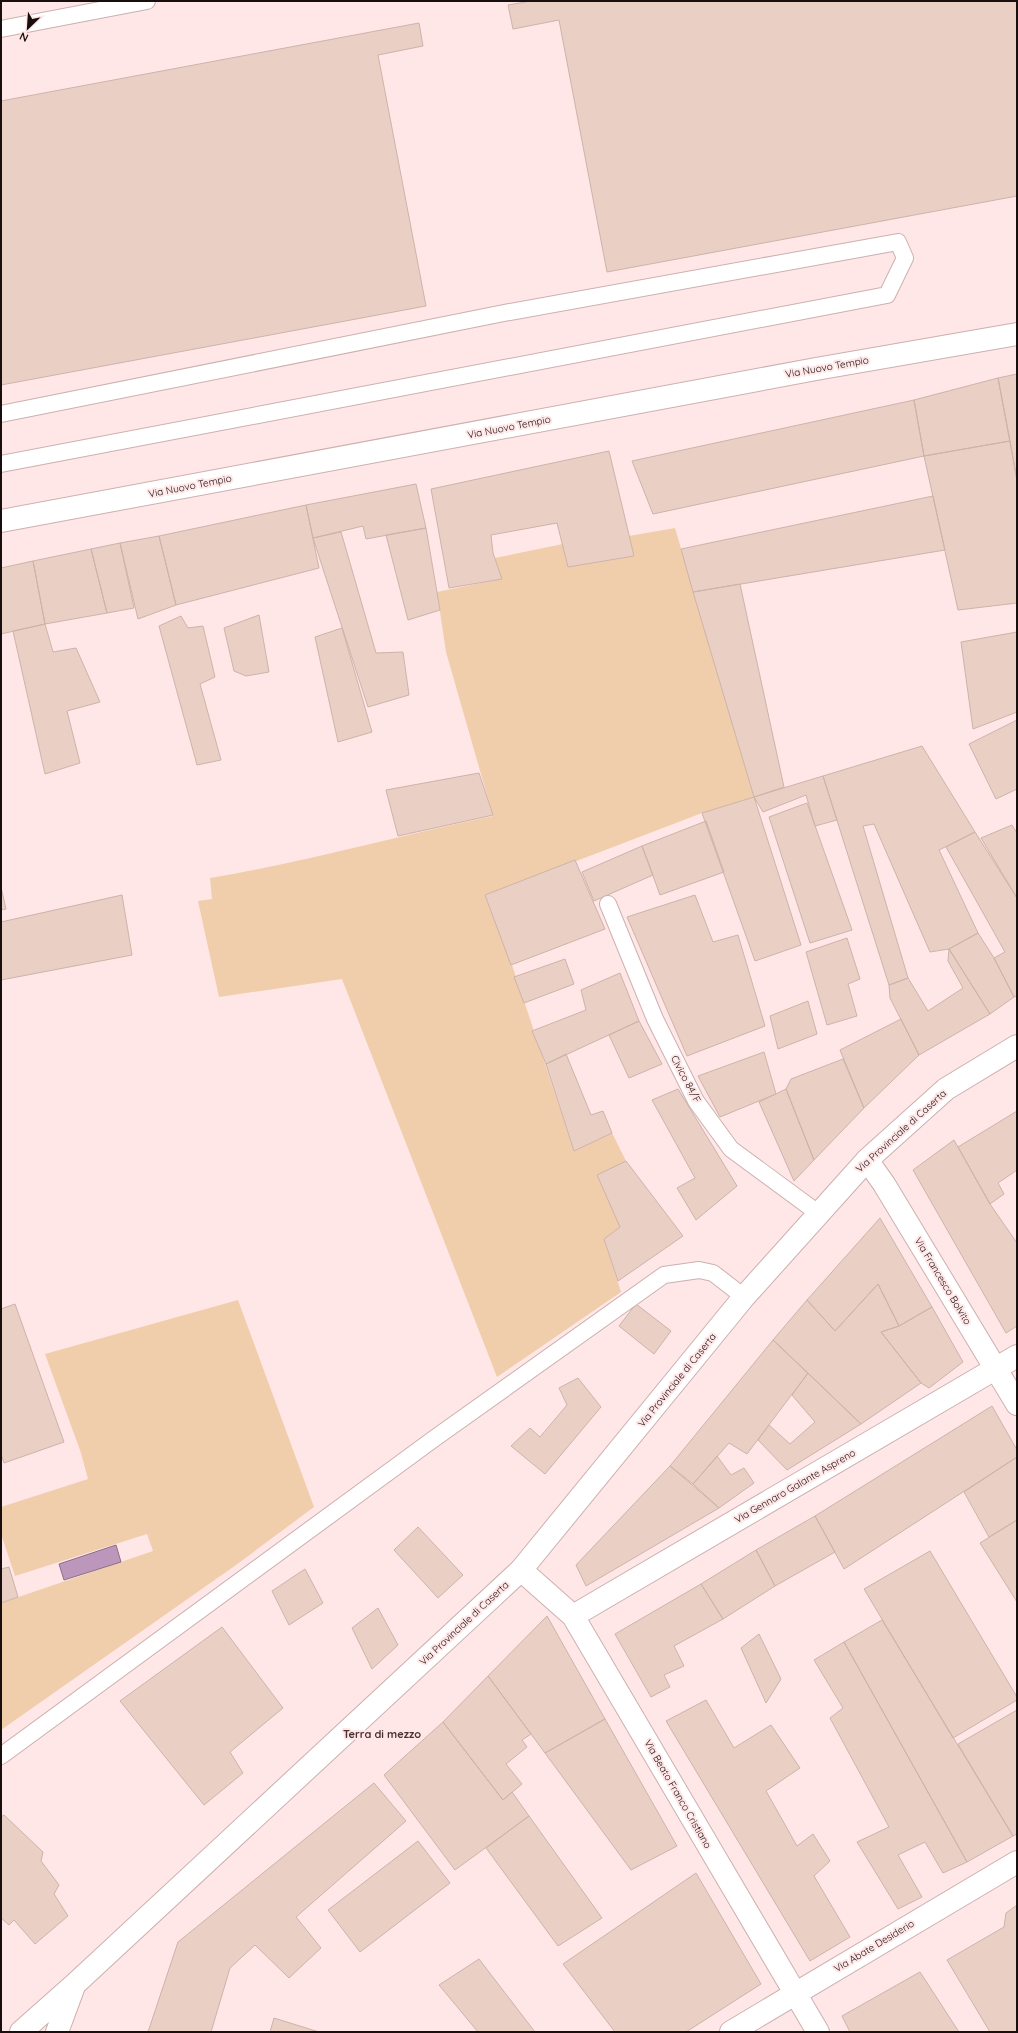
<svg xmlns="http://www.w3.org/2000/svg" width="1018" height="2033" font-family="Quicksand,sans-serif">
<rect width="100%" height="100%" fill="#ffe6e7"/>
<path fill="#f0ceac" d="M675,528L754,797L702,813L485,896L511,962L574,1151L612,1133L626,1161L620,1227L604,1239L621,1292L497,1377L342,979L219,997L198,901L212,899L210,878C305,862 398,836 493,816L446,652L437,592L501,579L495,558L563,544L568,567L634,556L629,536Z
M238,1300L314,1507L236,1565L1,1730V1603L153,1551L147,1534L15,1576L1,1534V1507L88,1479L81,1453L45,1354Z"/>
<path fill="#bc97bb" stroke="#8b6e87" d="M116,1545L121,1562L64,1580L59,1564Z"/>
<path fill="#eacfc5" stroke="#cdb3a9" d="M531,1H1017V196L607,272L559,20L513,29L508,5Z
M419,23L423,46L378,55L426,306L1,385V101Z
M1017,374V480L998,378Z
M998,378L1010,441L924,456L914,400Z
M914,400L924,456L653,514L632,461Z
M1010,441L1017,480V603L958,610L924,456Z
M609,451L634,556L568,567L557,523L491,535L493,553L502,579L449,588L431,489Z
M416,484L426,528L366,539L363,526L313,538L306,505Z
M933,496L945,550L693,592L681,549Z
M306,505L319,568L176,605L159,536Z
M426,528L440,610L408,620L386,535Z
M341,532L376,653L403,652L409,695L368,707L313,538Z
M159,536L176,605L138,619L120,543Z
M120,543L134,608L107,613L91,549Z
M91,549L107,613L45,624L33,561Z
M33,561L45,624L1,634V568Z
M740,584L784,787L754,797L693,592Z
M259,615L269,672L246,676L234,671L224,628Z
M181,616L188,628L203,626L215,677L200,684L221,760L197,765L159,626Z
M45,624L53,652L76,648L100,702L67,711L80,763L45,774L13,631Z
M342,628L372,732L338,742L315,637Z
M1017,632V712L973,729L961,642Z
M1017,720V789L996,799L969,744Z
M922,746L975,832L939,850L978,933L949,949L930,952L874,824L863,826L908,978L889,985L823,776Z
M479,773L493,815L398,836L386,790Z
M823,776L837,820L815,826L806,795L763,812L754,797Z
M754,797L801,945L755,961L702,813Z
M807,803L852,930L810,943L769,817Z
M706,821L724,872L660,895L642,846Z
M1012,825L1017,833V898L981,838Z
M975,832L1017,898V996L1014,997L994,958L1005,952L946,847Z
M642,846L653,875L594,901L582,872Z
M575,860L605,929L511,965L485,895Z
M1,887L6,909L1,910Z
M122,895L132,955L1,980V922Z
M695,895L713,942L738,935L765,1026L687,1056L627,917Z
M978,933L994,958L1014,997L990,1014L949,949Z
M847,938L860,979L848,984L857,1016L827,1025L806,952Z
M949,949L990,1014L919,1055L890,998L889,985L908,978L928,1011L963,988L948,961Z
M565,959L574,984L524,1003L514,977Z
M620,973L639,1021L546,1064L532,1031L586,1010L581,990Z
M808,1001L817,1034L778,1049L770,1016Z
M901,1019L919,1055L864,1108L840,1050Z
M639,1021L662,1064L629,1078L609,1035Z
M764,1052L776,1094L720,1117L698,1076Z
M566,1054L591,1115L603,1111L612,1133L574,1151L546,1064Z
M843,1059L864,1108L814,1160L786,1089L791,1079Z
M678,1089L737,1186L696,1220L677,1188L695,1178L652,1100Z
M786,1089L814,1160L794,1181L759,1102Z
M1017,1111V1170L998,1183L1004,1194L990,1204L958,1147Z
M954,1140L990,1204L1017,1243V1326L1006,1333L913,1170Z
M626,1161L683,1236L618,1281L604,1239L620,1227L597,1175Z
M880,1218L932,1307L899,1326L878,1284L835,1331L807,1300Z
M878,1284L899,1326L881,1332L921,1383L861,1424L773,1340L807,1300L835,1331Z
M15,1304L64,1442L4,1463L1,1454V1309Z
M636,1304L671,1331L654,1354L619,1326Z
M932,1307L963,1362L929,1388L921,1383L881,1332L899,1326Z
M773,1340L808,1373L747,1454L729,1443L693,1484L670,1466Z
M808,1373L861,1424L787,1470L758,1440L769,1425L790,1444L815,1422L792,1395Z
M578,1378L601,1407L545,1474L511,1446L530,1428L540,1437L567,1405L559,1388Z
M992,1406L1017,1450V1457L844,1569L815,1516Z
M717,1456L731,1475L744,1468L754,1483L719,1508L693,1484Z
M1017,1457V1520L989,1537L964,1492Z
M670,1466L719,1508L586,1586L576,1565Z
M815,1516L835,1552L775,1586L756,1550Z
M1017,1520V1602L980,1543Z
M418,1527L463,1575L438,1598L394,1550Z
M756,1550L775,1586L723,1619L701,1584Z
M930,1551L1017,1697V1700L953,1738L864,1589Z
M9,1567L18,1597L1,1603V1569Z
M305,1569L323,1603L289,1625L272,1591Z
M701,1584L723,1619L674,1646L684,1666L664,1675L670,1687L651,1697L615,1634Z
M378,1608L398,1645L372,1669L352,1628Z
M547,1616L605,1719L545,1753L488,1676Z
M882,1620L1013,1836L967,1862L844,1642Z
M222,1627L283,1708L230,1752L243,1773L204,1805L120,1701Z
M759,1634L781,1679L766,1703L741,1648Z
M844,1642L967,1862L943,1873L925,1842L898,1855L922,1897L898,1909L857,1842L889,1827L830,1718L843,1708L814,1660Z
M488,1676L531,1734L522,1740L527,1747L506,1764L522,1784L503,1800L443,1722Z
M706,1700L734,1748L771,1725L800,1768L766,1791L797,1846L813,1834L830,1861L814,1876L850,1937L810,1961L666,1721Z
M1017,1710V1834L1013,1836L958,1744Z
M605,1719L677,1846L631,1870L545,1753Z
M443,1722L503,1800L512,1792L529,1816L455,1870L384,1775Z
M374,1783L406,1821L296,1917L321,1948L289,1978L255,1945L230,1968L211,2032H148L178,1942Z
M4,1815L43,1852L41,1861L59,1885L54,1894L68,1916L35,1944L14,1920L9,1925L1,1918V1817Z
M529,1816L602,1918L558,1946L486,1848Z
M418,1841L450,1883L360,1952L328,1910Z
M696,1873L761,1984L686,2032H615L563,1964Z
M1017,1905V2032H990L947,1960L1004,1927L1006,1913Z
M479,1959L535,2032H478L439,1985Z
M920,1972L959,2032H850L842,2016Z
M274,2018L319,2032H270Z"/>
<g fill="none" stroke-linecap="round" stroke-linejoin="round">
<defs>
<path id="lane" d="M1,29L147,1
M1,414L504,313L898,242L905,258L887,295L1,464
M608,904L655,1019L696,1101L731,1149L818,1213
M1,1756L435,1438L664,1275L699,1270L713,1273L744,1297"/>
<path id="street" d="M867,1160L884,1184L1017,1404
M521,1570L573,1616L818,2032
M573,1616L1017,1356
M731,2032L1017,1862"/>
<path id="secondary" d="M1,521L816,369L1017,334
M21,2032L74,1985L521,1570L744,1297L867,1160L946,1089L1017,1046
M57,2032L74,1986"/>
</defs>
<use href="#lane" stroke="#cdb0b0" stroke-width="18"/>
<use href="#street" stroke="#cdb0b0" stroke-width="24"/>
<use href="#secondary" stroke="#cdb0b0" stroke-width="24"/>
<use href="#lane" stroke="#fff" stroke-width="16"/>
<use href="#street" stroke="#fff" stroke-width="22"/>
<use href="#secondary" stroke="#fff" stroke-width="22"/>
</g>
<g text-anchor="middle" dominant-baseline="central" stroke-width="4" stroke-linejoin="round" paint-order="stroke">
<g font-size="10" fill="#180e0e" stroke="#ffe6e7">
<text transform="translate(827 367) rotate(-10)">Via Nuovo Tempio</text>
<text transform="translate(509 427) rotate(-11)">Via Nuovo Tempio</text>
<text transform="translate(190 486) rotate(-11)">Via Nuovo Tempio</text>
<text transform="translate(686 1079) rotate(62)">Civico 84/F</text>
<text transform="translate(901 1131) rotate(-42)">Via Provinciale di Caserta</text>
<text transform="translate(943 1281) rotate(59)">Via Francesco Bolvito</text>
<text transform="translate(677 1380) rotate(-51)">Via Provinciale di Caserta</text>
<text transform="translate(795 1486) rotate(-30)">Via Gennaro Galante Aspreno</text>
<text transform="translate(464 1623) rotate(-43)">Via Provinciale di Caserta</text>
<text transform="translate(678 1794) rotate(60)">Via Beato Franco Cristiano</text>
<text transform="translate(874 1946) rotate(-31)">Via Abate Desiderio</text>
</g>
<g font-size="11" font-weight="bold" fill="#493233" stroke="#ffe6e7">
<text x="382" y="1734">Terra di mezzo</text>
</g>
</g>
<rect width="1018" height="2033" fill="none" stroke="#180e0e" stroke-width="4"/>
<g transform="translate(28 28) rotate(205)" stroke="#ffe6e7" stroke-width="3" paint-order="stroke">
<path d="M0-3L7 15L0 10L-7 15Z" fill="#180e0e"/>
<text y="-6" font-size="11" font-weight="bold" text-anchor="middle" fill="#180e0e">N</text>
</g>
</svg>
